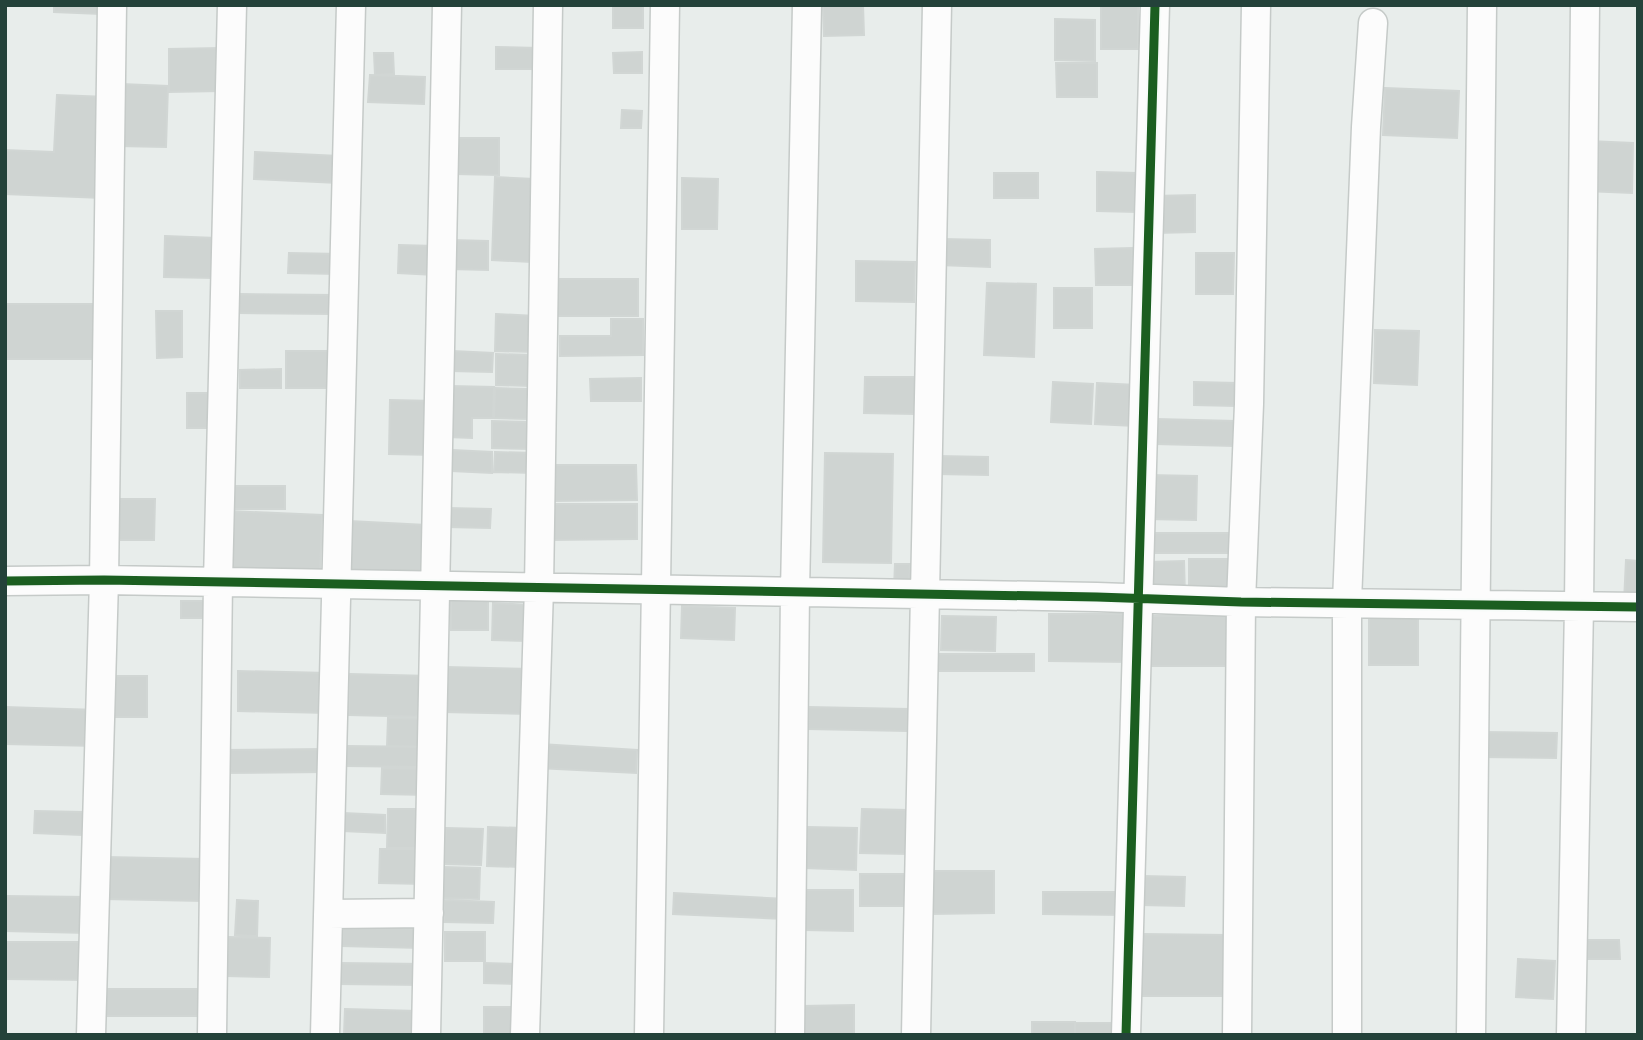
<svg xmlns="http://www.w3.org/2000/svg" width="1643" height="1040" font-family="'Sofia Sans Condensed',sans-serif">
<rect width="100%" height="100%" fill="#e8edeb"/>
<path fill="#cfd4d2" stroke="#d1d6d4" stroke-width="2" d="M54,5H101V14L54,12Z
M613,5H643V28H613Z
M823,5H863L864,35L824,36Z
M1101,5H1138V49H1101Z
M1055,19L1095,20V61L1055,60Z
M496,47L538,48V69H496Z
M220,48V91L169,92V49Z
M642,52V73H614L613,53Z
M374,53H393L394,74L375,75Z
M1056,63H1097V97H1057Z
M370,75L425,77L424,104L368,102Z
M121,84L168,86L166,147L119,146Z
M1385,88L1459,91L1457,138L1383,135Z
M57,95L107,97L102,198L5,194V150L54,152Z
M622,110L642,111L641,128H621Z
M456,138H499V175L456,174Z
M1588,141L1633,143L1632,193L1586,191Z
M255,152L339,156L338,183L254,179Z
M1097,172L1137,173V212L1097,211Z
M994,173H1038V198H994Z
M495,177L534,179L531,262L492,260Z
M682,178L718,179L717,229H682Z
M1195,195V232L1156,233L1155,196Z
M165,236L216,238L214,278L164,277Z
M941,239L990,240V267L940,265Z
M451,240L488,241V270L450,269Z
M399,245L435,246V275L398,273Z
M1132,248L1133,285H1096L1095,249Z
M289,253L340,254L339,274L288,273Z
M1196,253H1234L1233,294H1196Z
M856,261L915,262L914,302L856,301Z
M551,279H638V316H551Z
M987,283L1036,284L1034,357L984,355Z
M1054,288H1092V328H1054Z
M239,294L334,295V314L239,313Z
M5,304H99V359H5Z
M156,311H182V357L157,358Z
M496,314L535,316L534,352L495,351Z
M611,319H643V355L560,356V336H611Z
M1375,330L1419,331L1417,385L1374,383Z
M286,351H334V388H286Z
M452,351L493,353L492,372L451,371Z
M496,354L532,355L530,386L496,385Z
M281,369V388H240V370Z
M865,377H916L915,414L864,413Z
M641,378V401H591L590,379Z
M1053,382L1093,384L1091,424L1051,422Z
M1194,382L1237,383L1236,406L1194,405Z
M1097,383L1136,385L1135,426L1095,424Z
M450,386L494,387L493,418H472V438L448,437Z
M495,388L529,389L528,419L494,418Z
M187,393H209L208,428H187Z
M390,400L436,401L435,455L389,454Z
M1156,419L1235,421L1234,446L1156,444Z
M492,421L532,422L531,449L492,448Z
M452,450L492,452V473L452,471Z
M495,452L534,453L533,473L494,472Z
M825,453L893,454L891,563L823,562Z
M938,456L988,457V475L938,474Z
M551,465H636L637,500L551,501Z
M1148,475L1197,476L1196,520L1147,519Z
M233,486H285V509H233Z
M116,499H155L154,540H116Z
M549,504H637V539L549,540Z
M447,508L491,509L490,528L447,527Z
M229,511L322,515L320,574L226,569Z
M349,521L426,525L424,579L347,576Z
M1150,533H1230V553H1150Z
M1189,559H1228L1229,596L1189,597Z
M1626,560L1638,561V603L1624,602Z
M1184,561L1185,596L1150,597L1148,562Z
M895,564H910L909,589L894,588Z
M451,593H488V630H451Z
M181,601H207V618H181Z
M493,603L529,605L528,641L492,640Z
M682,606L735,608L734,640L681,638Z
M1369,613H1418V665H1369Z
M1049,614H1130V662L1049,661Z
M942,616L996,617L995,651L941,650Z
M1147,616H1230L1229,666H1147Z
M936,654H1034V671H936Z
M446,667L532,669L530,714L444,712Z
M238,671L328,673L327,713L238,711Z
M349,674L431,676V717L349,715Z
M109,676H147V717H109Z
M5,707L97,710V746L5,744Z
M808,707L908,709L907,731L808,729Z
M388,718L430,719L429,747L387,746Z
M1480,732L1557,733L1556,758L1480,757Z
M540,744L637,750L636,773L538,768Z
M347,746L429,747L428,767L346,766Z
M323,749L324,772L221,773V750Z
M382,768L429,769L428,795L381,794Z
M388,809H426V848H387Z
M862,809L908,810V854L860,853Z
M35,811L83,812L82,835L34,833Z
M343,813L385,815V833L343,831Z
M488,827L522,828L521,867L487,866Z
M807,827L857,828L856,870L805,868Z
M446,828L483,829L481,865L444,864Z
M380,849H426L425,884L379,883Z
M105,857L205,859L204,901L104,899Z
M444,867L480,868L479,899L443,898Z
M931,871H994V913L931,914Z
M860,874H907V906H860Z
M1143,876L1185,877L1184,906L1142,905Z
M806,890H853V931L805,930Z
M1043,892H1125V915L1043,914Z
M674,893L786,899L784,919L673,914Z
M5,896L88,897L87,933L5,931Z
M237,900L258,901L257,936L235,935Z
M444,900L494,902L493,923L444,922Z
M343,926L422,929L421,948L342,946Z
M445,932H485V961H445Z
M1142,934L1227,935V996H1141Z
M228,937L270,938L269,977L227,976Z
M1578,940H1619L1620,959H1578Z
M5,942H90V980L5,979Z
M1518,959L1555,961L1553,999L1516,997Z
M339,963L424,964L423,985L339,984Z
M484,963L522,964V984L484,983Z
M106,989H205V1016H106Z
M854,1005V1035H804L803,1006Z
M484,1007H524V1035H484Z
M345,1009L417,1011V1035H344Z
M1032,1022H1075V1035H1032Z
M1075,1022L1123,1023L1122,1035H1075Z"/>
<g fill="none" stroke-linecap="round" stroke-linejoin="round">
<defs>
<path id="minor" d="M5,581L104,580L1097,597L1241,602L1638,607
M328,914L429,913
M91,1035L104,580L112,5
M212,1035L218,582L232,5
M325,1035L351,5
M426,1035L447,5
M525,1035L539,588L548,5
M649,1035L665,5
M790,1035L795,592L807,5
M916,1035L937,5
M1126,1035L1155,5
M1237,1035L1241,602L1249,404L1256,5
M1347,1035V602L1366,127L1373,23
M1471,1035L1482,5
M1571,1035L1579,606L1585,5"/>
</defs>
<use href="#minor" stroke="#c5cac8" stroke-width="31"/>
<use href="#minor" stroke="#fcfcfc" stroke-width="28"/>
<defs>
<path id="cycleway" d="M5,581L104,580L1097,597L1241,602L1638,607
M1126,1035L1155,5"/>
</defs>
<use href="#cycleway" stroke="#f7fbf9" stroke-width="13"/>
<use href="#cycleway" stroke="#1b5e20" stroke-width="9"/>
</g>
<rect width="1643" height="1040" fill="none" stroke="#24423a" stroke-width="14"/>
</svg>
